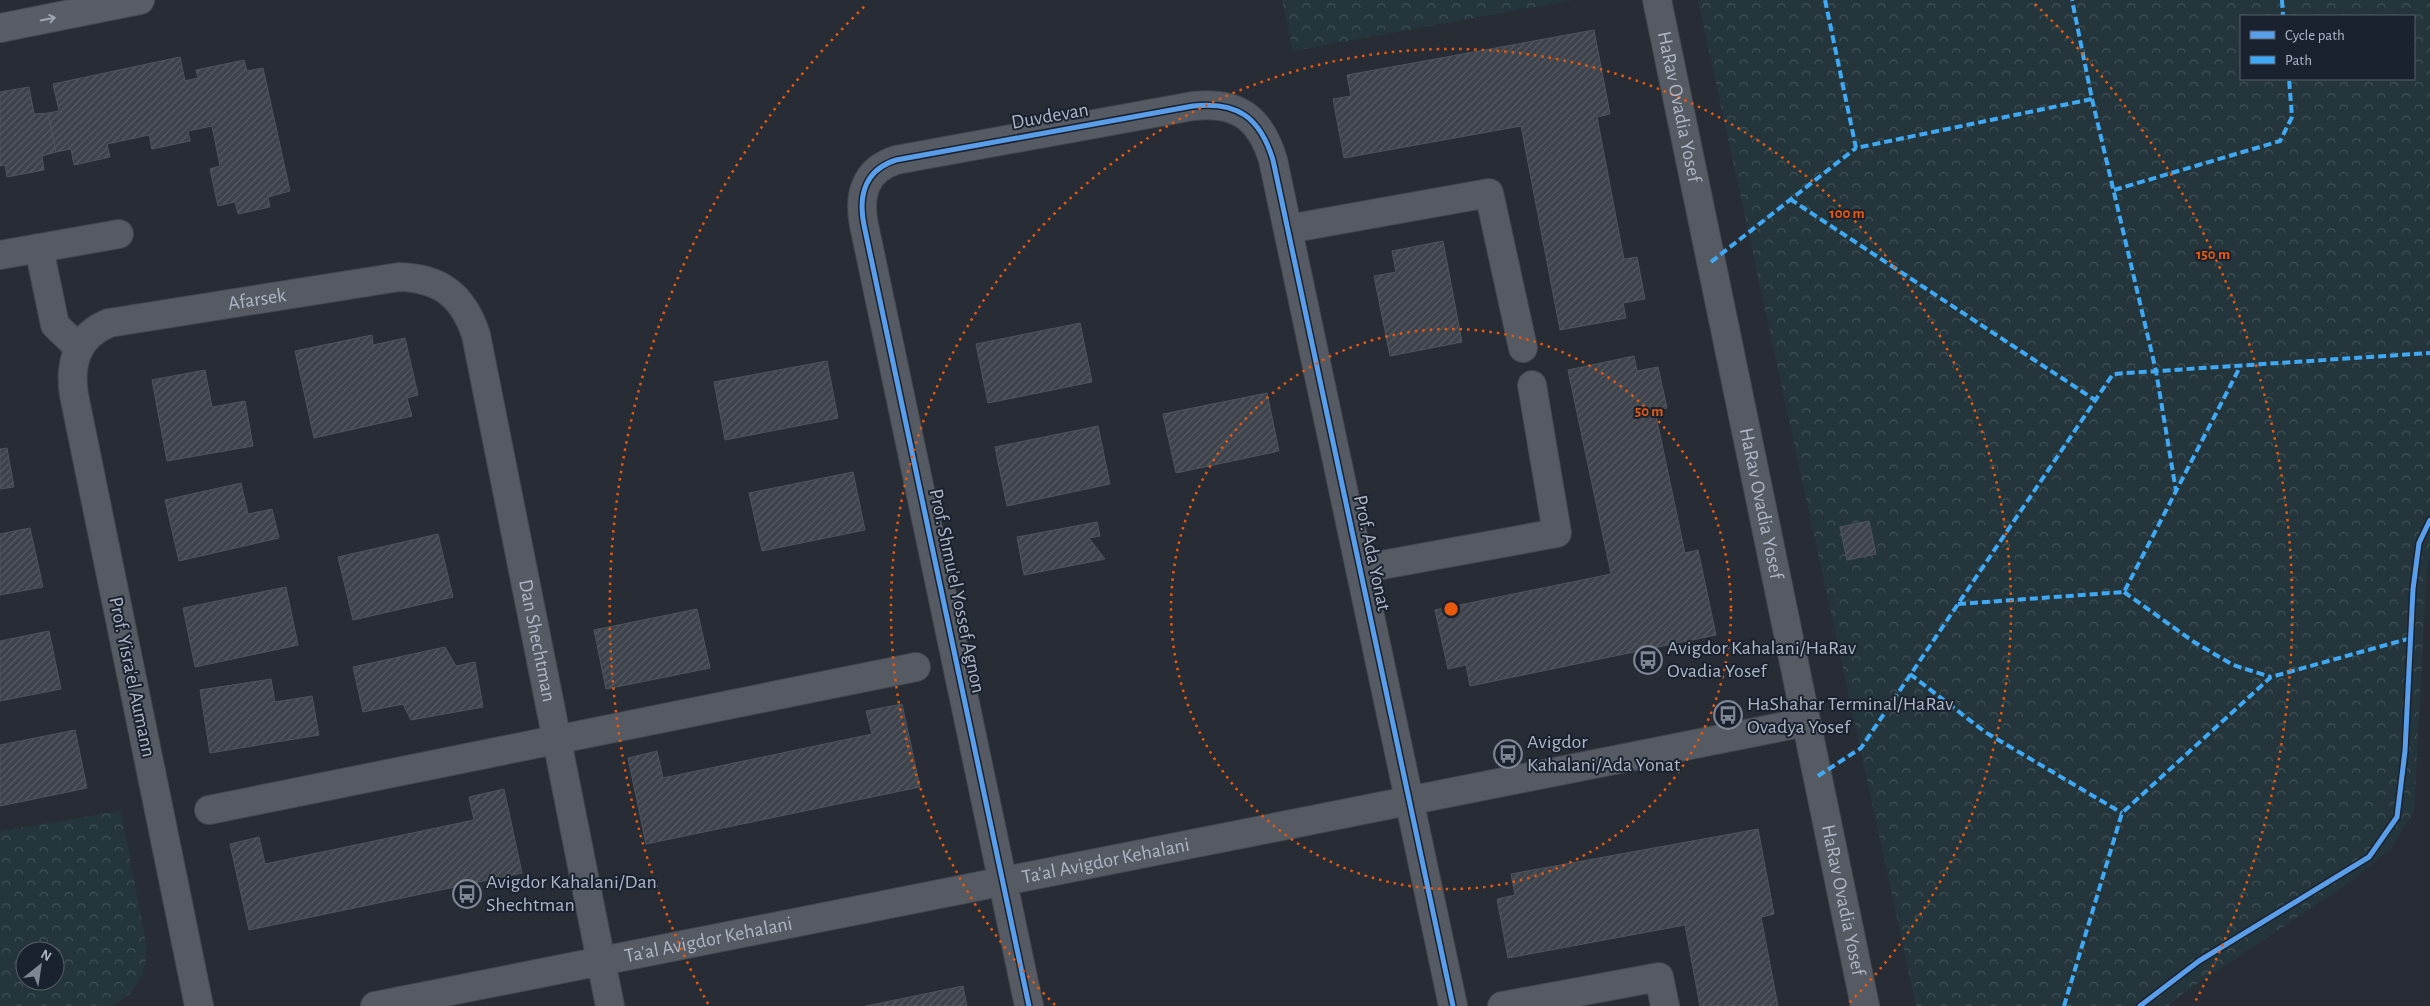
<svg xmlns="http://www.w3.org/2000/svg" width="2430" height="1006" font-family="'Alegreya Sans',sans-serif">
<defs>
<pattern id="park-crowns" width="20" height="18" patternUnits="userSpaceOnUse" patternTransform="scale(1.25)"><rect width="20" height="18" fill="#24363b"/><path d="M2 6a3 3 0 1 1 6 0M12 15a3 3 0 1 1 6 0" fill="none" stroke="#415156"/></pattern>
<pattern id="building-hatch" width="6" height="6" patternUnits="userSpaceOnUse" patternTransform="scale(1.25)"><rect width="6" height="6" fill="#3e424b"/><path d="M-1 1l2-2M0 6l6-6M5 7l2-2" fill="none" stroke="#575b63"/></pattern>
</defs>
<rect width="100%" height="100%" fill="#272c35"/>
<path fill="url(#park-crowns)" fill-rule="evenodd" d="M1282,0H1573L1293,51Z
M1698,0H2430V557L2427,565L2414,811L2392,847L2347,884L2178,997L2168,1006H1916ZM2241,16H2414V79H2241Z
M121,811L147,948L145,967L140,979L130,994L112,1006H0V831ZM25,951H55V981H25Z"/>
<path fill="url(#building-hatch)" stroke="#4e545d" d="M1594,30L1610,114L1597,117L1624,259L1637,257L1645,299L1623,303L1626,318L1560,330L1521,126L1344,158L1333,99L1351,96L1347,75Z
M180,57L185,81L198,78L196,70L244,60L247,71L263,68L290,191L268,197L270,207L238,214L235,202L218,206L210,169L220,166L212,126L188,131L190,141L152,149L149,135L107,144L110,157L74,165L71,149L56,152L48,113L59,111L53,84Z
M29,87L34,114L48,113L56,152L42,156L44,170L7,177L5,165L0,166V92Z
M1443,241L1462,342L1390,356L1374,276L1396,272L1392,251Z
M1080,323L1092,382L988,403L976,344Z
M372,335L373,345L405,338L418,395L407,398L412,416L314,438L295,351Z
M1634,356L1637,371L1658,367L1667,408L1655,411L1685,553L1698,550L1716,635L1470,686L1466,665L1448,669L1435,610L1611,574L1568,370Z
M827,361L838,418L725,440L714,382Z
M205,370L212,407L245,401L253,446L167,461L152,380Z
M1267,393L1279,451L1176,473L1163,414Z
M1098,426L1110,484L1007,506L995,447Z
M7,448L14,487L0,489V449Z
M853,472L865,530L762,551L749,493Z
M241,483L248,514L272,509L279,538L179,561L165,500Z
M1869,521L1876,554L1847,560L1840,527Z
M1097,522L1100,536L1089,538L1105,559L1024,575L1017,537Z
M30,528L43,587L0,595V534Z
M438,534L453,597L353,620L338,557Z
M286,587L298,645L195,667L183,608Z
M697,609L710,668L606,689L594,630Z
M49,631L61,689L0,701V641Z
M445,647L456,666L475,662L483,707L411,720L403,704L363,712L353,667Z
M271,679L275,702L312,696L319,735L210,753L200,690Z
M902,704L920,787L646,844L628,758L657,751L663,778L872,734L866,711Z
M75,730L87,788L0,806V745Z
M504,789L522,873L249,930L230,844L259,837L265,864L474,820L469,797Z
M1758,829L1774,914L1761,917L1778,1006H1700L1685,925L1508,958L1497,899L1515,895L1511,874Z
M963,986L967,1006H866Z"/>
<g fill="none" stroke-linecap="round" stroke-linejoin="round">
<defs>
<g id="minor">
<path id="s1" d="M1657,0L1865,1006"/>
<path d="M1288,229L1489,193L1523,348"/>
<path d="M39,248L55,325L79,348"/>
<path d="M0,255L119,234"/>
<path d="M1360,569L1557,533L1532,385"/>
<path d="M209,810L916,667"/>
<path id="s2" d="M199,1006L74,395C69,363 77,336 109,323L399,277C440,278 463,295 476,335L610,1006"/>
<path id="s3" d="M375,1006L1806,722"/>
<path d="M1029,1006L864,225C858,195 865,170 896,160L1193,106C1237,101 1260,117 1273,160L1453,1006"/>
<path d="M1502,1006L1659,977L1665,1006"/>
</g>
<path id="major" d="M0,28L140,0"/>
</defs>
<use href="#minor" stroke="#43474e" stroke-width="30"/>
<use href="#major" stroke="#444952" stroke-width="30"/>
<use href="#minor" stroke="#565b63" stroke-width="28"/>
<use href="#major" stroke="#595d65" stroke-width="28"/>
<path stroke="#3fa9f5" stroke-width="4" stroke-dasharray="8 4" stroke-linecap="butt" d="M1825,0L1856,148L2092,99L2072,0
M2282,0L2283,16
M2092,99L2156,371L2176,491
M2114,190L2280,141L2292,117L2289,79
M1790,199L2095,400
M1711,262L1856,148
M2124,592L2194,642L2233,665L2271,677
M1958,604L2124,592L2241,365
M1910,674L1985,732L2122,813
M1818,776L1861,748L2113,374L2430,353
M2064,1006L2122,813L2271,677L2411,638"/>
<defs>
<path id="cycleway" d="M1029,1006L864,225C858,195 865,170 896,160L1193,106C1237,101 1260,117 1273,160L1453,1006
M2140,1006L2199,961L2369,857L2397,817L2405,751L2413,589L2419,543L2430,520"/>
</defs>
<use href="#cycleway" stroke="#1a2230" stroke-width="8"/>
<use href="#cycleway" stroke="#5a9eea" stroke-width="5"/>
</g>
<defs><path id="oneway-shaft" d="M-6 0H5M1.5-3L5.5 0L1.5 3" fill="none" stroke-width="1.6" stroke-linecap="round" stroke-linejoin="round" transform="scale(1.25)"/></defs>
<use stroke="#9ea5b3" href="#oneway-shaft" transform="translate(48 19) rotate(-11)"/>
<g fill="none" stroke="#e8590c" stroke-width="2.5" stroke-dasharray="2.5 5">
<circle cx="1451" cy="609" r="280"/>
<path d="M1055 1005A560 560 0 1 1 1847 1005"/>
<path d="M708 1004A841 841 0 0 1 867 4M2035 4A841 841 0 0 1 2194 1004"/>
</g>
<defs>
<symbol id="bus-ring" viewBox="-11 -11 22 22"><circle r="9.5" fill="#1a2230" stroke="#7f8694" stroke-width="1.5"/><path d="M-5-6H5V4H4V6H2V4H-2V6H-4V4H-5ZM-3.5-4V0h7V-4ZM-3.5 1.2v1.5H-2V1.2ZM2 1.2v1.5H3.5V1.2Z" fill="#7f8694"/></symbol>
</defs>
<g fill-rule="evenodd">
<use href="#bus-ring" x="1632" y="644" width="32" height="32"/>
<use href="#bus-ring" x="1712" y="699" width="32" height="32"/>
<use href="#bus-ring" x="1492" y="738" width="32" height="32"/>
<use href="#bus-ring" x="451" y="878" width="32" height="32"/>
</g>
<g text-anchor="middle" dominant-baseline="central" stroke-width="4" stroke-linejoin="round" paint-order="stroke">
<g font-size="20" fill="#afb7c7" stroke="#1a2230">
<text stroke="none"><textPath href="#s1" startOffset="109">HaRav Ovadia Yosef</textPath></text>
<text transform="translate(1050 116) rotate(-10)">Duvdevan</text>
<text stroke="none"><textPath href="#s2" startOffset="861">Afarsek</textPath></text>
<text stroke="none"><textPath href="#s1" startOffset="514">HaRav Ovadia Yosef</textPath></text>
<text transform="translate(1372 553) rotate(78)">Prof. Ada Yonat</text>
<text transform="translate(957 591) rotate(78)">Prof. Shmu'el Yossef Agnon</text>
<text stroke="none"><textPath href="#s2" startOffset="1421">Dan Shechtman</textPath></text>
<text transform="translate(132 677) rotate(78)">Prof. Yisra'el Aumann</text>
<text stroke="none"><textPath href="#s3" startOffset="745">Ta'al Avigdor Kehalani</textPath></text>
<text stroke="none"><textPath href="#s1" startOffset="919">HaRav Ovadia Yosef</textPath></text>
<text stroke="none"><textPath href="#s3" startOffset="340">Ta'al Avigdor Kehalani</textPath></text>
</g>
<g font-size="20" fill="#afb7c7" stroke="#1a2230" text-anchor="start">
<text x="1667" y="648">Avigdor Kahalani/HaRav<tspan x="1667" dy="23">Ovadia Yosef</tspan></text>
<text x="1747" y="704">HaShahar Terminal/HaRav<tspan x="1747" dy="23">Ovadya Yosef</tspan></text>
<text x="1527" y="742">Avigdor<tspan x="1527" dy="23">Kahalani/Ada Yonat</tspan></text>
<text x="486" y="882">Avigdor Kahalani/Dan<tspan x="486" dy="23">Shechtman</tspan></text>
</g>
</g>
<circle cx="1451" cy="609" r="8" fill="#e8590c" stroke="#1a2230" stroke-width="2.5"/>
<g font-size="15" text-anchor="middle" font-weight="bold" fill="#e8590c" stroke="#1a2230" stroke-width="4" stroke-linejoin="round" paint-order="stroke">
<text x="1847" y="218">100 m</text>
<text x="2213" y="259">150 m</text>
<text x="1649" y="416">50 m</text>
</g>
<rect x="2240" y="15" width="175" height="65" fill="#1a2230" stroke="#565e6c"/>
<rect x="2250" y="31" width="25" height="8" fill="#5a9eea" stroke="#565e6c"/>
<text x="2285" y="40" font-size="15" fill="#afb7c7">Cycle path</text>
<rect x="2250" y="56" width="25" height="8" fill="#3fa9f5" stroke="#565e6c"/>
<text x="2285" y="65" font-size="15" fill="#afb7c7">Path</text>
<g transform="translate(40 966) rotate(30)"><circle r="24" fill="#1a2230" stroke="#565e6c"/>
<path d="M0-4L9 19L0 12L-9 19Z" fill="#7f8694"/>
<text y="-8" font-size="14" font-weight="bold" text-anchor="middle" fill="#afb7c7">N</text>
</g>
</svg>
